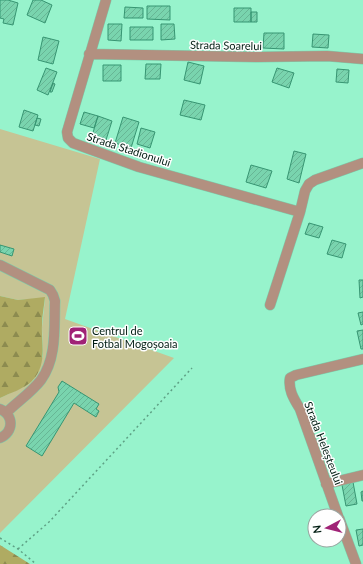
<svg xmlns="http://www.w3.org/2000/svg" width="363" height="564" font-family="Lato,sans-serif">
<defs>
<pattern id="forest-firs" width="22" height="20" patternUnits="userSpaceOnUse"><rect width="22" height="20" fill="#afab62"/><path d="M5 1l3.5 6h-7zM16 11l3.5 6h-7z" fill="#8c8b4f"/></pattern>
<pattern id="building-hatch" width="6" height="6" patternUnits="userSpaceOnUse"><rect width="6" height="6" fill="#79d4ae"/><path d="M-1 1l2-2M0 6l6-6M5 7l2-2" fill="none" stroke="#67b695"/></pattern>
</defs>
<rect width="100%" height="100%" fill="#97f3cc"/>
<path fill="#c6c494" d="M0,129L100,159L65,319L174,358L0,533V398L25,386L33,380L43,356L42,327L45,298L18,300L0,296Z"/>
<path fill="url(#forest-firs)" d="M0,296L18,300L45,297C44,307 42,316 42,325C41,344 48,364 32,381C24,389 10,393 0,398Z
M0,545L30,564H0Z"/>
<path fill="url(#building-hatch)" stroke="#379572" d="M0,0H8L18,3L13,25L3,23L4,19L0,18Z
M33,0H41L52,5L45,23L27,15Z
M147,6H170V20L147,19Z
M125,7L143,8V18H124Z
M234,8H251V22H234Z
M251,12H257V22H251Z
M108,24H122L121,41L108,40Z
M161,24H174L175,39L161,40Z
M130,27H153V40H130Z
M264,33H284V49L263,48Z
M313,34L329,35L328,48L312,47Z
M43,37L59,41L53,64L38,60Z
M188,62L204,66L200,84L184,80Z
M146,64H161L160,79H145Z
M103,65H121V81H103Z
M46,68L57,72L48,95L37,90Z
M277,68L294,73L289,88L272,82Z
M337,69L349,70L348,83L336,82Z
M53,83L55,84L52,92H50Z
M184,100L205,105L201,120L180,115Z
M24,110L38,115L33,131L19,127Z
M84,112L98,116L94,128L80,124Z
M98,116L112,121L106,140L92,136Z
M123,117L139,122L131,148L115,143Z
M37,118L41,119L39,126L35,125Z
M141,128L155,132L150,148L137,144Z
M294,151L306,154L299,183L287,179Z
M251,165L272,171L266,188L246,182Z
M309,223L323,227L319,238L305,234Z
M332,240L346,244L342,258L327,254Z
M0,245L14,249L12,256L0,252Z
M359,280H363V297L360,298Z
M363,312V324L361,325L358,313Z
M363,330V349H361L357,331Z
M62,381L99,404L96,409L99,411L96,417L74,403L42,456L26,446L59,392L58,387Z
M353,482L357,504L346,506L342,485Z
M363,491V501H362L361,492Z
M363,529V545L359,546L356,530Z"/>
<g fill="none" stroke-linecap="round" stroke-linejoin="round">
<defs>
<path id="minor" d="M106,0L67,132L68,138L73,143L139,167L300,212
M89,54L257,57L327,56L363,59
M0,265L50,290L53,295L55,301C54,328 57,358 41,380C32,392 17,402 6,413
M270,305L300,212L305,191L309,184L315,180L363,163
M0,409C14,415 14,432 0,438
M326,484L363,475
M338,516L300,409C294,399 288,390 290,378L296,375L363,359
M339,518L356,564"/>
</defs>
<use href="#minor" stroke="#7cccab" stroke-width="11"/>
<path stroke="#5ea185" stroke-width="1.5" stroke-dasharray="2 3" stroke-linecap="butt" d="M0,538L18,549L36,564
M18,549L49,522L192,368"/>
<use href="#minor" stroke="#b29080" stroke-width="10"/>
</g>
<defs>
<symbol id="stadium-square" viewBox="-11 -11 22 22"><rect x="-9" y="-9" width="18" height="18" rx="4" fill="#a02276" stroke="#fefefe"/><path d="M0-5a6.5 5 0 1 0 0 10a6.5 5 0 1 0 0-10ZM-3.5-1.8h7v3.6h-7Z" fill="#fff"/></symbol>
</defs>
<g fill-rule="evenodd">
<use href="#stadium-square" x="67" y="325" width="22" height="22"/>
</g>
<g text-anchor="middle" dominant-baseline="central" stroke-width="3" stroke-linejoin="round" paint-order="stroke">
<g font-size="11" fill="#011d12" stroke="#fefefe">
<text transform="translate(226 45) rotate(1)">Strada Soarelui</text>
<text transform="translate(129 149) rotate(18)">Strada Stadionului</text>
<text transform="translate(324 443) rotate(69)">Strada Heleșteului</text>
</g>
<g font-size="11" fill="#011d12" stroke="#fefefe" text-anchor="start">
<text x="92" y="330">Centrul de<tspan x="92" dy="13">Fotbal Mogoșoaia</tspan></text>
</g>
</g>
<g transform="translate(327 528) rotate(263)"><circle r="19" fill="#fefefe" stroke="#99a4a0"/>
<path d="M0-3L7 15L0 10L-7 15Z" fill="#a02276"/>
<text y="-6" font-size="11" font-weight="bold" text-anchor="middle" fill="#011d12">N</text>
</g>
</svg>
